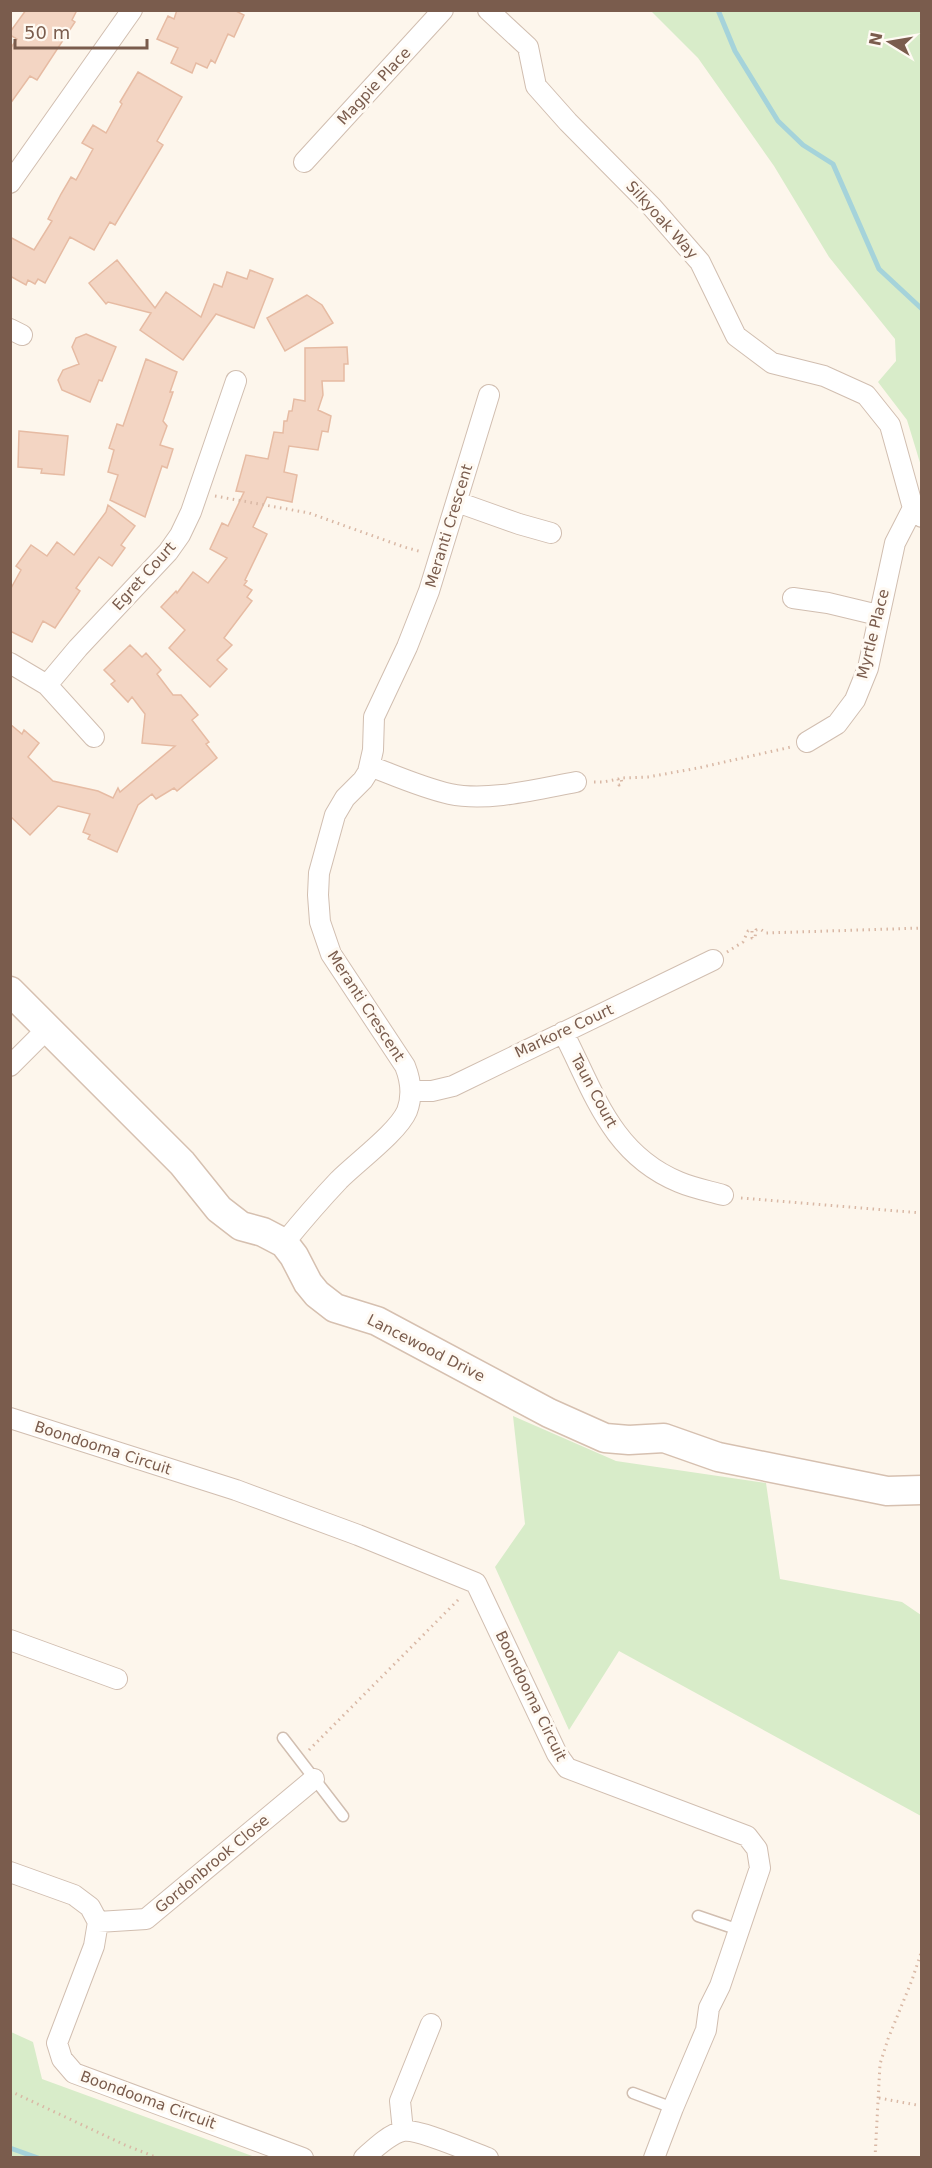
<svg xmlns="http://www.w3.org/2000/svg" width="932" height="2168" font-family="'DejaVu Sans',sans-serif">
<rect width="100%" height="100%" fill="#fdf6ec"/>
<path fill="#d8ecc9" d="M651,11H921V466L907,420L878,382L896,361L895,339L829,257L774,166L698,58Z
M513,1416L616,1461L766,1483L780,1579L902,1602L921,1615V1816L619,1651L569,1730L495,1567L525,1524Z
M11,2032L33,2042L42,2079L255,2157H11Z"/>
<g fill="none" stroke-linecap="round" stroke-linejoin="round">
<path stroke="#a5d3da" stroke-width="5" d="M718,10L735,51L778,121L803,145L833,164L879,269L922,309
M10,2148L38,2158"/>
</g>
<path fill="#f3d5c3" stroke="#e6bba3" stroke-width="1.5" d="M26,10H77L72,20L75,22L37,80L30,76L10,104V49L17,39L10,35V32Z
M177,10H234L244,15L234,37L228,34L215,63L211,60L207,68L196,63L192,73L171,63L178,48L157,39L168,16L174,19Z
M138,72L182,97L157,141L163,145L115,225L110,222L94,250L70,237L45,283L38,279L35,284L28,280L26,285L10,276V237L34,250L52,221L48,219L61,194L71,177L76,180L93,149L82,143L93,125L106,133L122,104L120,102Z
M117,260L155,308L166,292L201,317L214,284L222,287L227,272L247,279L250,270L273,279L254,328L216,314L183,360L140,330L151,313L108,302L106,304L89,283Z
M307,295L322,305L333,323L285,351L267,318Z
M86,334L116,347L102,381L99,380L90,402L62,390L58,380L63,370L79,364L72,347L76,338Z
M347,347L348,364H344V381H322L323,395L318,410L331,416L328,432L322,431L318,450L289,446L284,472L297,475L292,502L267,497L253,527L267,534L245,580L247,581L244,585L252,590L247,597L252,601L224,638L232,645L217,660L227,669L210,687L169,648L185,630L161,607L176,591L177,593L193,572L208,583L227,558L210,549L222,523L228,526L244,492L236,491L246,455L268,459L274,432L283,433L284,421H287L289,411H292L294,399L305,401V348Z
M146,359L177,372L170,392H173L163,421L167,426L160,445L173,449L167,468L162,466L145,517L110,500L118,475L108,472L114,450L109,448L117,424L123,426Z
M19,431L68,436L64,475L41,473L42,469L18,467Z
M108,505L135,526L121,545L125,548L112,566L99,557L76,588L80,591L55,628L43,621L32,642L10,631V590L21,570L16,566L31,545L47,556L57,542L74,555L106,512Z
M130,645L142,657L146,653L161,670L157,674L173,695H181L198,715L192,720L209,742L206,744L217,758L177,791L174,788L156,799L152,794L138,805L117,852L88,839L90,835L83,832L90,814L58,806L30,835L10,816V724L22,734L24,730L39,743L28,757L53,781L98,791L113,798L118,788L120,792L175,746L142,743L145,714L132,697L128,702L111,684L115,681L104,670Z"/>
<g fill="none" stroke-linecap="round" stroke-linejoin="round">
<defs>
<path id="lane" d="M283,1738L343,1816
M698,1916L739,1930
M633,2093L673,2108"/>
<path id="street" d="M488,10L528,47L536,86L568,122L652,207L700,262L736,336L772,363L824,376L866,395L890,425L913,508L922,517
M304,162L443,10
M10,183L132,10
M10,329L22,335
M457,502L519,524L551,533
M793,598L828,603L878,615
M10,663L47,685L94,737
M47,685L78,648L168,552L180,535L191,512L236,381
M807,742L837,724L855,700L868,668L895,543L913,508
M370,766C396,776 423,788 450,794C488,802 538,789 576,782
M563,1032C594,1092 611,1154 679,1182C693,1188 709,1191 723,1195
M10,1066L48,1028
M411,1091H432L453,1086L713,960
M284,1243C302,1221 320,1200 339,1180C357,1162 398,1132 407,1111C413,1095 411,1081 405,1066L331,954L320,922L318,895L319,873L335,815L345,798L363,780L368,772L373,750L374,717L407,647L429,591L489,395
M10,1418L236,1490L358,1535L476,1583L557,1754L567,1768L747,1836L757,1849L760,1868L720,1986L709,2008L706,2030L673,2108L654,2158
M10,1640L117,1679
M10,1872L74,1895L90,1907L98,1922L94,1946L57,2043L62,2059L74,2073L303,2158
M98,1922L146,1919L314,1779
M403,2131L400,2101L431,2024
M364,2158C374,2149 389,2134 403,2131C417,2128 471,2152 488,2158"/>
<path id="secondary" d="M10,991L182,1163L219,1209L241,1226L263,1232L284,1243L294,1256L308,1283L317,1294L335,1308L377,1321L549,1413L605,1438L629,1440L664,1438L718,1457L887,1491L922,1490"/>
</defs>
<use href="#lane" stroke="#d1beb0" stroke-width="13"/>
<use href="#street" stroke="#d1beb0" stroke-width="22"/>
<use href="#secondary" stroke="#d6c0b0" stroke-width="31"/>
<path stroke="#d9b8a5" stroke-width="3" stroke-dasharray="1.5 4.5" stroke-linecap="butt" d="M215,496L309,513L404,547L422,552
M594,782H603L618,779L619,785L622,784L621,778L648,777L698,768L791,747
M727,952L743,942L748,931L752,930V938H755L756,930L760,929L766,933L922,928
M741,1198L922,1213
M309,1750L461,1597
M10,2091L125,2145L158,2158
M879,2098L922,2106
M875,2158L880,2064L888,2039L912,1980L922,1950"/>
<use href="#lane" stroke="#fff" stroke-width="10"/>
<use href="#street" stroke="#fff" stroke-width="20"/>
<use href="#secondary" stroke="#fff" stroke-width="28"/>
</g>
<g text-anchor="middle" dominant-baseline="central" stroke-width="6" stroke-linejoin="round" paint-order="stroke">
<g font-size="15" fill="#7a5c4d" stroke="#fffaf3">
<text transform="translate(374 86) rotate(-47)">Magpie Place</text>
<text transform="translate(662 220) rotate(48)">Silkyoak Way</text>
<text transform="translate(449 526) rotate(-73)">Meranti Crescent</text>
<text transform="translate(144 576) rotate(-48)">Egret Court</text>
<text transform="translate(873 634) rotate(-76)">Myrtle Place</text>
<text transform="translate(366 1006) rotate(57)">Meranti Crescent</text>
<text transform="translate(564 1031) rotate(-25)">Markore Court</text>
<text transform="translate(594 1091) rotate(62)">Taun Court</text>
<text transform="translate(426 1348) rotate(27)">Lancewood Drive</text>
<text transform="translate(103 1448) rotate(18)">Boondooma Circuit</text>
<text transform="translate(531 1696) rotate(64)">Boondooma Circuit</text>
<text transform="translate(212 1864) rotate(-40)">Gordonbrook Close</text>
<text transform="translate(148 2100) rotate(20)">Boondooma Circuit</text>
</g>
</g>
<rect width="932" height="2168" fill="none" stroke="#7a5c4d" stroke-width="24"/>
<g transform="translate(890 42) rotate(281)" stroke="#fffaf3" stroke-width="4.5" paint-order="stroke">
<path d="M0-4.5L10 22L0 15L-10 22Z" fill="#7a5c4d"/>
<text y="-9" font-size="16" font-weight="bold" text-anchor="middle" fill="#7a5c4d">N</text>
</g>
<path d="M15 39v9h132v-9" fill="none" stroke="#7a5c4d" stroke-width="3"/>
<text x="24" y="39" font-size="18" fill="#7a5c4d" stroke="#fffaf3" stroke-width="4.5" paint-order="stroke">50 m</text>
</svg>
